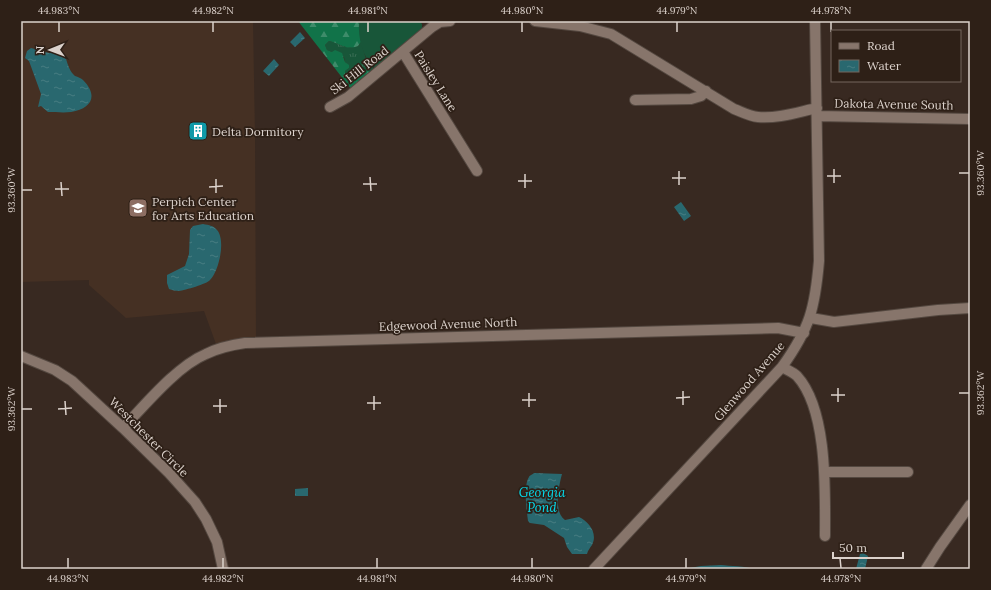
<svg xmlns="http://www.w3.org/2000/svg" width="991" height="590" font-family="Lora,serif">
<defs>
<pattern id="grass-tufts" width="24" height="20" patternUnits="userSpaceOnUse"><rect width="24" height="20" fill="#185639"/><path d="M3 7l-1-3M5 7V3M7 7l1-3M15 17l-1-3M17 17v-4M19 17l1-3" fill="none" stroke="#396d54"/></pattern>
<pattern id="forest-firs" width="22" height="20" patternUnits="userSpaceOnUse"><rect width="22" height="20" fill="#117349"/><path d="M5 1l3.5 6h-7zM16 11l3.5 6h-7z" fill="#3e8c6a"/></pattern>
<pattern id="water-ripples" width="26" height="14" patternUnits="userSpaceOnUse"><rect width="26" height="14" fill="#29686f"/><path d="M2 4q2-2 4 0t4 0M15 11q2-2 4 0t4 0" fill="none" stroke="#477d82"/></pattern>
</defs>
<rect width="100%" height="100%" fill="#382921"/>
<path fill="#453023" d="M21,21H253L255,136L256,337L231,340L216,344L204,311L126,318L89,285V280L21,282Z"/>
<path fill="url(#grass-tufts)" d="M329,41C342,43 342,50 358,46L361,42L366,59L374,69L370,73C362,73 352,75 345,73V71L349,68V66L345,62L344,57L327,50L325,45Z"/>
<path fill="url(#forest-firs)" d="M298,21H359L361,42L358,46C346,51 340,43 329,41L325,45L327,50L332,52L335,50L342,53L345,62L349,65V68L345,71V74C350,76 353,71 355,67L359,68L361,72L368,70L370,73L351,89Z"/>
<path fill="#185639" d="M359,21H419L422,24V28L375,69C362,57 358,38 359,21Z"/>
<path fill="url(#water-ripples)" d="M300,32L305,38L295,47L290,42Z
M31,48L49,53H56L66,59C68,65 70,72 75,76C78,77 81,78 83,80C99,96 91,109 71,112C63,113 56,112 48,112L41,106L38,107L41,94L29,61L25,58L27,51Z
M274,59L279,65L269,76L263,71Z
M681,202L691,216L684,221L674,207Z
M203,224C209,225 214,226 217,230C226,240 219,271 210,280C207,284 185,290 179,291C176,291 172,290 169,289L167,283V275L185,266L189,254L190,230L193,226Z
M534,473L562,474C559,485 553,512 565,520L579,517C589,522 598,533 592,545C590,548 588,550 587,554H572L567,547L564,538L544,525L530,523L528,521C527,512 523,486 529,477C529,476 533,474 534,473Z
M308,488V496H295V489Z
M863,553L868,556L865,569H856L860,554Z
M721,565C729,566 747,566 752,569H684L701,566Z"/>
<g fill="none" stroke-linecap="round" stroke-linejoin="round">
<defs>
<path id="minor" d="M535,21L580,26L611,34L734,109C742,112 749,116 758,117C777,119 798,112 817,108
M403,52L477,171
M635,100L691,99L701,96L706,91
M330,107L348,97L432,27L440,22L450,21
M817,116L970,119
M811,318L834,322L938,310L970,308
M21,356L55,370L72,381L123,428L169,473L195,502L206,519L217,542L223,569
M782,367C787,370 793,372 797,376C828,410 825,492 825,536
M123,428C145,405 177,366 206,354C218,348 231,345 245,343L778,328L804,333
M824,472H908
M594,569L782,367C810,328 815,308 819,261L815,21
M926,569L940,547L970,505"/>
</defs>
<use href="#minor" stroke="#544840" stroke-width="12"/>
<use href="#minor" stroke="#87756b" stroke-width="10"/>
</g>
<path fill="none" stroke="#dcd2cc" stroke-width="1.5" d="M59,22V32M213,22V32M368,22V32M522,22V32M677,22V32M831,22V32M834,169V183M679,171V185M959,173H969M525,174V188M827,176H841M370,177L371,191M672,178H686M216,179V193M518,181H532M61,182L62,196M363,184H377M209,187L223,186M55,189H69M22,190H32M838,388V402M683,391V405M529,393V407M959,393H969M831,395H845M374,396V410M676,398L690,397M220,399V413M522,400H536M65,401L66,415M367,403H381M213,406H227M22,409H32M58,409L72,408M68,558V568M223,558V568M377,558V568M532,558V568M686,558V568M840,558L841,568"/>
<defs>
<symbol id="building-square" viewBox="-11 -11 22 22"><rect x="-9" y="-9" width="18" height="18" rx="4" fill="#0f9aa8" stroke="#2e2017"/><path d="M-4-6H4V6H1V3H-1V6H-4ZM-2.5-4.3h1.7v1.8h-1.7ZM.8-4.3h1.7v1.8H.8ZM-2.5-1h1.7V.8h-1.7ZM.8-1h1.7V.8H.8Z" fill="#fff"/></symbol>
<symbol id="school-square" viewBox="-11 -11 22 22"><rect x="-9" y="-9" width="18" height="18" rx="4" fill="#8d6e63" stroke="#2e2017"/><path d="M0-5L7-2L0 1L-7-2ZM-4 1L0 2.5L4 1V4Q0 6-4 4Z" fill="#fff"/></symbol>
</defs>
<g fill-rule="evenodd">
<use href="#building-square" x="187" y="120" width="22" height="22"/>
<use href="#school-square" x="127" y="197" width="22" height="22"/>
</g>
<g text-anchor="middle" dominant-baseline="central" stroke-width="3.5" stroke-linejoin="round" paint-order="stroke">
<g font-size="12" fill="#dcd2cc" stroke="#2e2017">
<text transform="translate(359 70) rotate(-38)">Ski Hill Road</text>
<text transform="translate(436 81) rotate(58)">Paisley Lane</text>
<text transform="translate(894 104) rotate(1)">Dakota Avenue South</text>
<text transform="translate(448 324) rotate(-2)">Edgewood Avenue North</text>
<text transform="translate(749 381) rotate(-49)">Glenwood Avenue</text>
<text transform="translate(149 437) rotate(45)">Westchester Circle</text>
</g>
<g font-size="12" fill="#dcd2cc" stroke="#2e2017" text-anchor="start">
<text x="212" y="131">Delta Dormitory</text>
<text x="152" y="201">Perpich Center<tspan x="152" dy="14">for Arts Education</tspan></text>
</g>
<g font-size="13" font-style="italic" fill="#05dbec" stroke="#2e2017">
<text x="542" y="492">Georgia<tspan x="542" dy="15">Pond</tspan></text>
</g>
</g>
<rect width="991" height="590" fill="none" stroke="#2e2017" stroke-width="44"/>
<rect x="831" y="30" width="130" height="52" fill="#2e2017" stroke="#74675f"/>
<rect x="839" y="43" width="20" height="6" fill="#87756b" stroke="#74675f"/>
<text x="867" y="50" font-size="12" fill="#dcd2cc">Road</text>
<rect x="839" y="60" width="20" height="12" fill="url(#water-ripples)" stroke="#74675f"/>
<text x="867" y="70" font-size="12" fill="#dcd2cc">Water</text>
<g transform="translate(50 50) rotate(269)" stroke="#2e2017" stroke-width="3" paint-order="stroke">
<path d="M0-3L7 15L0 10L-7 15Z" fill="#dcd2cc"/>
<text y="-6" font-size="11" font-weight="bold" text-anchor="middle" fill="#dcd2cc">N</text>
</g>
<path d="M833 552v6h70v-6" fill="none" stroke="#dcd2cc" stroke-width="2"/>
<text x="839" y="552" font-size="12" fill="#dcd2cc" stroke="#2e2017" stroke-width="3" paint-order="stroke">50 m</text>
<rect x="22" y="22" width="947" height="546" fill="none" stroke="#dcd2cc" stroke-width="1.5"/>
<g font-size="10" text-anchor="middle" fill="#dcd2cc">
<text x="59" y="14">44.983°N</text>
<text x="213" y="14">44.982°N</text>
<text x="368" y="14">44.981°N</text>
<text x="522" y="14">44.980°N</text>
<text x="677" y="14">44.979°N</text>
<text x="831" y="14">44.978°N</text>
<text transform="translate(980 173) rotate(-90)" y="4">93.360°W</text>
<text transform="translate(11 190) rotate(-90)" y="4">93.360°W</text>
<text transform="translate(980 393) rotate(-90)" y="4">93.362°W</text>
<text transform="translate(11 409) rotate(-90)" y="4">93.362°W</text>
<text x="68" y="582">44.983°N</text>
<text x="223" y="582">44.982°N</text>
<text x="377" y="582">44.981°N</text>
<text x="532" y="582">44.980°N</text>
<text x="686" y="582">44.979°N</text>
<text x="841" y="582">44.978°N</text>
</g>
</svg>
